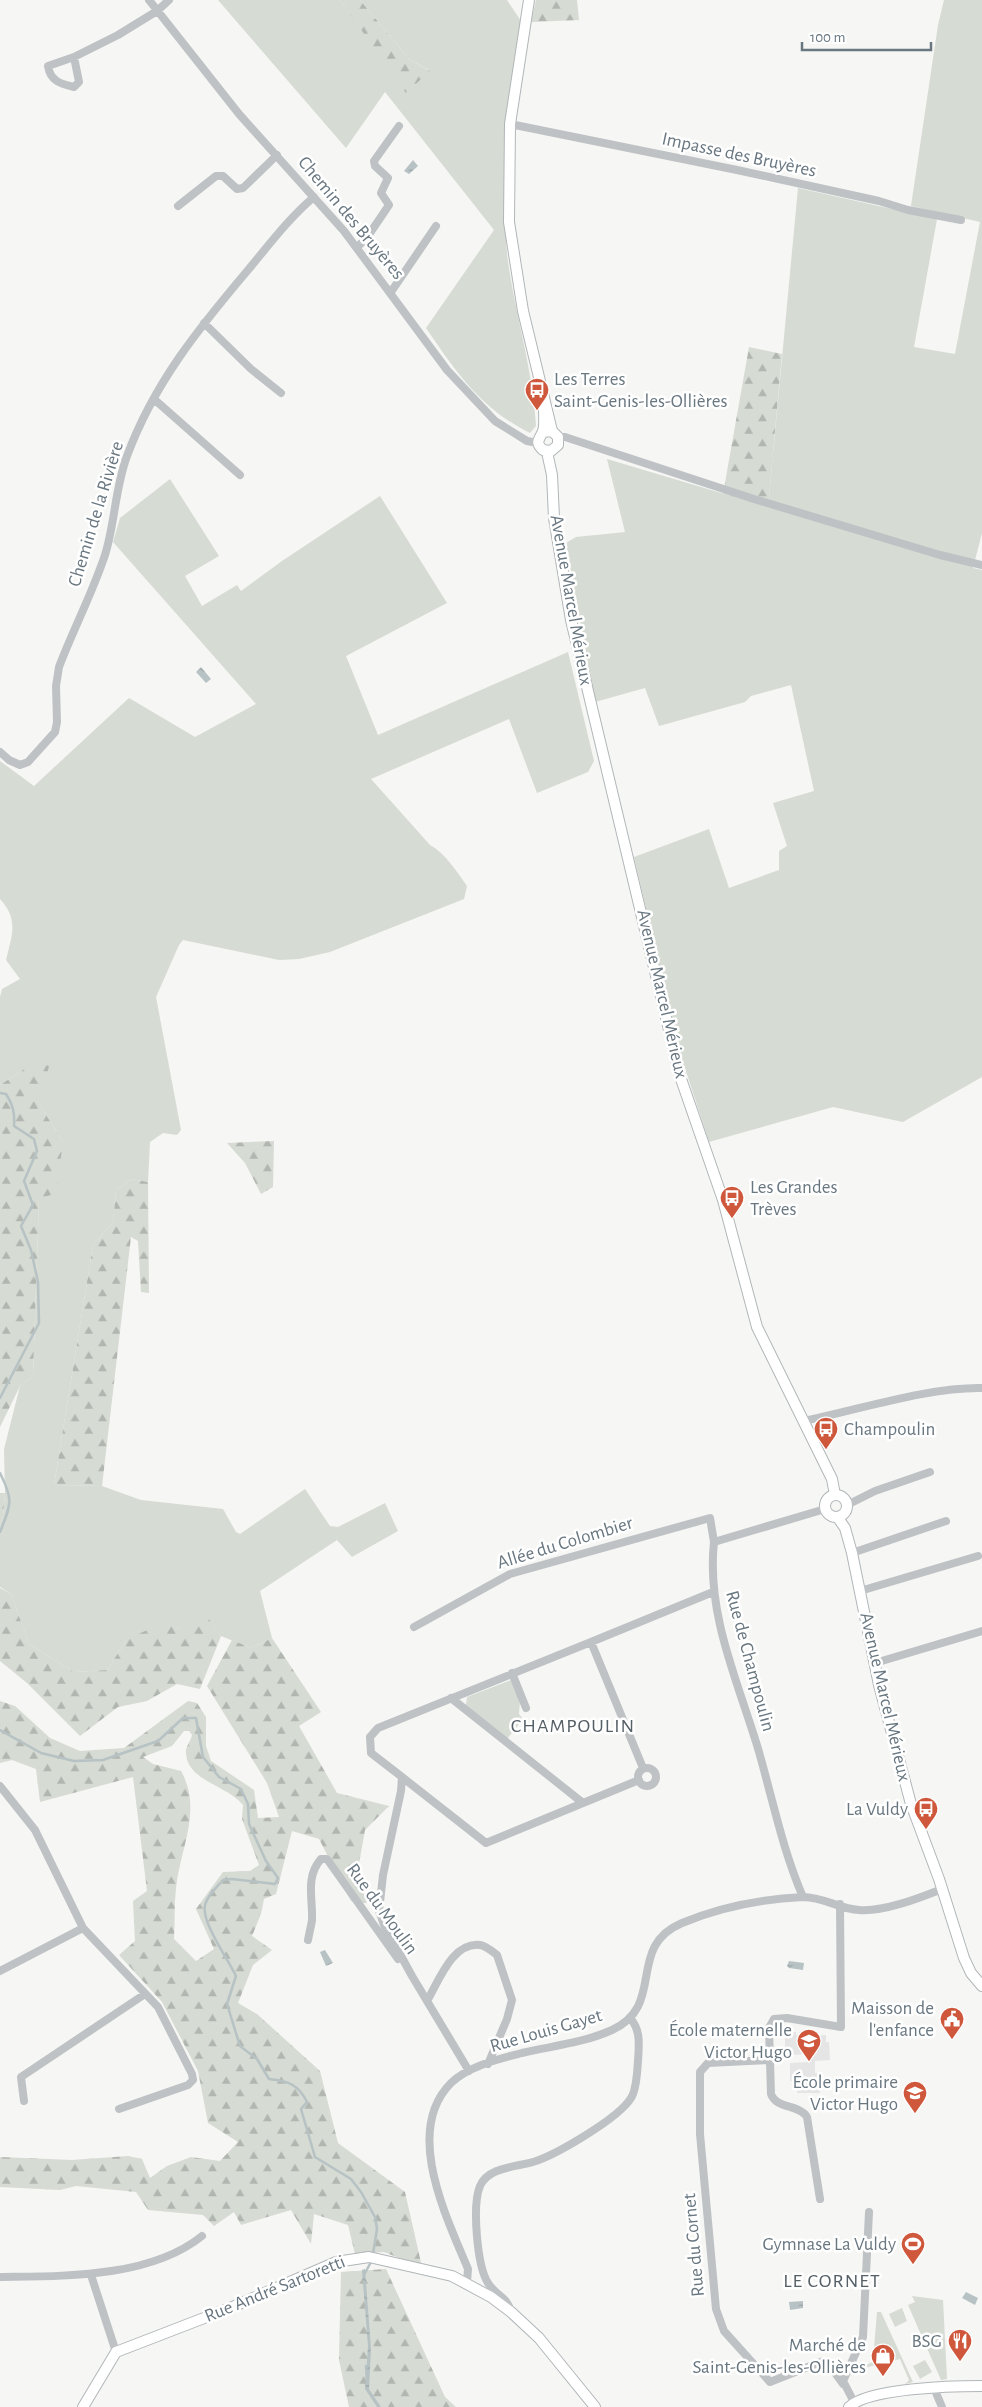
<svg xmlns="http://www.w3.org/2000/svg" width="982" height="2407" font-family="'Alegreya Sans',sans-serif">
<defs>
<pattern id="forest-firs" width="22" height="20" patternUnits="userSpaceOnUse" patternTransform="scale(1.25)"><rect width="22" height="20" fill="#d6dbd3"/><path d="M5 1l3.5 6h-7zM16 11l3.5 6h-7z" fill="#b2b6b1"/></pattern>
<pattern id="water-ripples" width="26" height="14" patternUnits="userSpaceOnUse" patternTransform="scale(1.25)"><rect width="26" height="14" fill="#b7c2c5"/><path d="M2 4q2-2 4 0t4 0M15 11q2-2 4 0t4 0" fill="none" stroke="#99a2a5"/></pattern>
</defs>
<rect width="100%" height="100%" fill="#f6f6f4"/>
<path fill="#e4e5e4" d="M796,2032V2035H799V2032H808V2036L826,2035V2042H829L830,2060L815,2061V2073H820V2093H797V2081H790V2063L808,2062L807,2054L790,2055V2047H785V2033Z"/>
<path fill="#d6dbd3" d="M218,0H340L407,92L429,70L410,60L360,0H507L521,21C511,87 503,153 506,220C506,234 506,248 508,262C516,317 533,370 536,426L530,433C481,409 456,372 426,328L494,230L385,92L346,148Z
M944,0H982V533L973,568L982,570V1077L903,1122L833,1107L709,1142L682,1059L634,857L709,829L729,888L779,870V851L787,846L773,803L814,791L791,685L751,696L745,702L659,726L645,688L595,702L566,543L576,537L625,532L607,459L768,507L798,188L937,219L914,347L955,354L980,222L911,206L938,25Z
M170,479L219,556L185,576L202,606L237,585L241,591L282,561L380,496L447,603L346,656L378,735L568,652L594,761L588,772L537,793L509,719L371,779L430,845C445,853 457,872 467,886L464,899L330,952L299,959L279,960L183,940L179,945L156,997L181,1130L177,1135L163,1133L150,1142L148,1182L132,1179L116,1190L113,1222L93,1245L54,1485L102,1486L141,1500L223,1509L236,1532L240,1534L305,1489L330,1526L338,1527L385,1503L398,1531L352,1557L337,1540L260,1591L272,1638L251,1648L221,1636L206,1616L176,1629L127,1639L107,1670L74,1672L29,1644L11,1594L0,1587V1523L3,1516L5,1493L4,1449L20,1386L33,1376L39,1198L63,1142L40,1105L23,1070L0,1085V997L2,989L20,979L6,960C12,935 19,920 0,899V761L34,786L129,698L195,737L256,704L113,542L120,518Z
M511,1680L520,1700L519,1714L523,1719L507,1739L466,1705L467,1697Z
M912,2296L943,2300L947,2379L941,2380L908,2305L915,2302Z
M902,2308L907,2321L895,2327L889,2314Z
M877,2312H881L913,2382L905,2384L909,2380L900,2359L852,2371L875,2361L873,2360Z
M925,2360L932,2372L920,2379L913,2366Z"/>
<path fill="url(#forest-firs)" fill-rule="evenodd" d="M340,0H360L410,60L430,71L406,93Z
M536,0H577L579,20L531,22Z
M749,347L782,354L768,508L723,494Z
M27,1058L49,1066L40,1105L63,1142L56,1193L39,1199L33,1376L20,1386L0,1427V1085L23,1070Z
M274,1141L273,1187L261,1194L245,1163L227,1143Z
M132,1179L148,1182L149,1293L141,1292L138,1241L131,1237L102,1486L54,1485L93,1245L113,1222L116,1190Z
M0,1493H5L3,1516L0,1523Z
M0,1588L11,1594L29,1644L74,1672L107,1670L127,1639L170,1620L176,1629L206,1615L221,1636L200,1689L177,1684L147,1701L118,1707L80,1736L27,1683L0,1661Z
M272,1638L321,1712L299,1726L337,1793L389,1806L365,1830L357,1875L367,1903L351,1901L319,1839L292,1831L276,1894L264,1899L261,1914L252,1936L272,1950L253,1965L238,2003L257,2014L320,2071L338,2143L405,2192L422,2267L384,2252L355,2254L348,2225L314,2214L311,2244L291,2210L241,2225L234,2212L214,2226L203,2215L148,2210L136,2192L76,2186L60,2190L0,2187V2157L72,2160L128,2156L142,2159L150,2178L167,2166L191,2157L220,2161L238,2142L208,2123L198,2071L162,2002L119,1955L135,1941L133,1901L147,1891L133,1777L40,1802L36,1769L12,1760L0,1763V1701L15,1706L50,1738L80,1751L124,1748L188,1701L197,1703L206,1717V1746L211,1761L254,1790L258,1818L279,1817L267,1783L207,1686L232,1640L251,1648ZM184,1731H189L192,1735C191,1741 185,1747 186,1753C187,1781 227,1785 243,1805L242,1819L259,1865L250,1871L223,1872L196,1909L214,1949L196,1961L174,1939C175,1922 174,1905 176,1888C180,1848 203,1810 181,1771L153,1764L143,1757L172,1746Z
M386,2269L445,2397L456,2407H349L339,2360L341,2272Z"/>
<path fill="url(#water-ripples)" d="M413,160L418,166L409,174L404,171Z
M201,667L211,679L206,683L196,672Z
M325,1950L333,1963L326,1966L320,1952Z
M789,1961L804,1963L803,1970L789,1968L787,1966Z
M365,2269L371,2349L369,2389L381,2407H377L365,2389L368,2346L362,2270Z
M966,2292L978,2298L975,2305L962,2298Z
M803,2301V2308L790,2310L789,2302Z"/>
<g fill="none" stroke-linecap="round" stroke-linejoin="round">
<path stroke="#b7c2c5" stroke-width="2.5" d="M0,1093L6,1094C13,1105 15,1113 14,1126L34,1139L37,1151L24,1181L33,1205L21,1226L31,1250L38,1282L39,1323L0,1398
M0,1473C14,1501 11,1504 0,1532
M0,1730L41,1753L74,1761L103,1760L158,1741L183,1718H196L203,1757L219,1777L241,1789L248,1804L249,1824L266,1861L278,1878L275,1884L232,1879L223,1880C217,1887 207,1896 205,1905C201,1922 228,1959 236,1976L227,2004L240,2046L257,2059L269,2079C288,2081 298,2084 307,2102L301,2109L315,2157L351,2179L361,2192L375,2217L377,2229L373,2254
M364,2275L372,2260
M366,2366L367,2380"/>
<defs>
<path id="secondary" d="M529,0L510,124L509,222L523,311L552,431
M543,432L552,431L558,437V445L551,451L543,450C534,442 540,439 543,431C545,426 544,415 544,409
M547,452L552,475L554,518L571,620L680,1076L723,1200L757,1327L832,1479L835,1495
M825 1506a11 11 0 1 1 22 0a11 11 0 1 1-22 0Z
M838,1518L845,1528L852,1553L879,1685L911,1804L939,1879L964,1958L971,1973L982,1986
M83,2407L116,2352L230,2308L336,2262L369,2257L452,2276L491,2297L511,2312L539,2338L595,2407
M849,2407C869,2388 952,2386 982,2386"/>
</defs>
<use href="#secondary" stroke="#b1b6b9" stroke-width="12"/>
<path stroke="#bec2c5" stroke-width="8" d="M149,0L239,114L344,231L447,370L495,421L527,441L538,443
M74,57L79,82L74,87C61,84 50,81 48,66L74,57L118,35L157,11L169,0
M510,124L737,170L879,201L908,210L961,220
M178,206L216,176H223L237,189L243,188L277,155
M357,247L366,239L389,205L381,193L388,178L375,166L374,161L399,126
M391,292L436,226
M204,323L251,369L281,393
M155,400L240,475
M558,437H565L754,499L940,555L982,565
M0,752L9,760L20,765L28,762L55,732L57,722L56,686L59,667C73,630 92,594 105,555C115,523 115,488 127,456C154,383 199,328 248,270C269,245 289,218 314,197
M803,1421C858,1410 928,1387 982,1388
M847,1505L875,1491L930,1472
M852,1553L946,1521
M860,1591L978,1556
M414,1627L510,1574L710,1518L714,1542
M591,1642L713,1592
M875,1663L982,1631
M512,1673L526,1708
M451,1698L583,1803L639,1780
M638 1777a9 9 0 1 1 18 0a9 9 0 1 1-18 0Z
M402,1777L486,1843L583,1803
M0,1786L35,1830L83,1928L158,2007L192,2074L193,2080L188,2085L119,2109
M803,1897C783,1851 773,1801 759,1752C739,1684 706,1615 714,1542L825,1509
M308,1940C309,1934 311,1927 312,1920C313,1899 305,1877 321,1859H327L398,1959
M0,1971L83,1928
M427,2001C439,1981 452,1942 480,1945C486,1946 492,1951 497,1955L512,2000L507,2019L488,2064
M769,2060L708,2063L700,2072V2134L716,2309L724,2331L770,2382L823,2361L830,2366L843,2384
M469,2071L412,1976L384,1925L379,1911L383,1875L401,1791L402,1777L371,1753L370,1737L378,1728L591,1642L643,1768
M24,2101L21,2077L145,1994
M820,2199L807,2117C799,2104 776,2109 771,2094L769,2028L774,2019L787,2018L841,2027L840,1904
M91,2275L116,2352
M0,2277C64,2276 150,2278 202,2236
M467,2282L468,2269C447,2218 403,2131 451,2083C468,2066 499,2059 522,2053C552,2046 583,2043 612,2030C667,2005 625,1947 682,1923C720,1907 761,1899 803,1897C823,1897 840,1909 859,1910C884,1912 919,1898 942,1889
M511,2312C507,2296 496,2296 488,2283C477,2266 472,2205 480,2186C488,2167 516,2167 533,2162C556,2155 619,2118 631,2098C637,2089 637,2071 638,2061C639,2045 641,2030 630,2018
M934,2388L942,2407
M854,2402L843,2381L863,2337L869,2212"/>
<use href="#secondary" stroke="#fff" stroke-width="10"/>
</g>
<defs>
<symbol id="bus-pin" viewBox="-11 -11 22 30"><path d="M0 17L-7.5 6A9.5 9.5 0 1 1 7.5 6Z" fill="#cf573b" stroke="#fff"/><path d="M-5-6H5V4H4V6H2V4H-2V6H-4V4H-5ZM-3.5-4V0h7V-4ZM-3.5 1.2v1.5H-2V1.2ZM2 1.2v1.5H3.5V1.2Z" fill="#fff"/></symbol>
<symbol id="civic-pin" viewBox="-11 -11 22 30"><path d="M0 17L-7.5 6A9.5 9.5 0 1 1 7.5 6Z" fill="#cf573b" stroke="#fff"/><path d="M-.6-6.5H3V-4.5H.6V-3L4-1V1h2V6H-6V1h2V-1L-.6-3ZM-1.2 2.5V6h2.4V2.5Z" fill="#fff"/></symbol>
<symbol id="school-pin" viewBox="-11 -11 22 30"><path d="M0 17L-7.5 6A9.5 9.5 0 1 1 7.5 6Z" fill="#cf573b" stroke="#fff"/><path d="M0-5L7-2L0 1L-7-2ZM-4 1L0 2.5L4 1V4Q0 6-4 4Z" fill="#fff"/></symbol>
<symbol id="stadium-pin" viewBox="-11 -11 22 30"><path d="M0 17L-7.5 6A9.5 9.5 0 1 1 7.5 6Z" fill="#cf573b" stroke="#fff"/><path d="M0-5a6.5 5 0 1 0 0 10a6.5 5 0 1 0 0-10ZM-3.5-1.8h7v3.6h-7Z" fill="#fff"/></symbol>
<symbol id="restaurant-pin" viewBox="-11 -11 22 30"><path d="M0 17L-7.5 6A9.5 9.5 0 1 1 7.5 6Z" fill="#cf573b" stroke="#fff"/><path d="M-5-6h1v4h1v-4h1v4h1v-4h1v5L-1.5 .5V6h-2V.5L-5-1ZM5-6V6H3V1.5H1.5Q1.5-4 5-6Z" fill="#fff"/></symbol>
<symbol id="shop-pin" viewBox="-11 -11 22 30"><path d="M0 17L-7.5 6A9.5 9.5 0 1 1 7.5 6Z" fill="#cf573b" stroke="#fff"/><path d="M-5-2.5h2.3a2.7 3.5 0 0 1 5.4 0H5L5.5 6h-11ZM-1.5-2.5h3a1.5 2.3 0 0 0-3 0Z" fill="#fff"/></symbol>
</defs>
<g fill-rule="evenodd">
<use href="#bus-pin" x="523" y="376" width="28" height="38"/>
<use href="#bus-pin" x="718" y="1184" width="28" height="38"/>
<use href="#bus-pin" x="812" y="1415" width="28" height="38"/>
<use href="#bus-pin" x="912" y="1795" width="28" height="38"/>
<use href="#civic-pin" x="938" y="2005" width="28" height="38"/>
<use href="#school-pin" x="795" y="2027" width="28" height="38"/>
<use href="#school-pin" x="901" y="2079" width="28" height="38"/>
<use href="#stadium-pin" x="899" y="2230" width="28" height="38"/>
<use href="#restaurant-pin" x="946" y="2327" width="28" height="38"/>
<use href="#shop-pin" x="869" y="2342" width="28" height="38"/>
</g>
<g text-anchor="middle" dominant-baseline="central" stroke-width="5" stroke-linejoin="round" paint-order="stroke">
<g font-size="19" fill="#697781" stroke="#fff">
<text transform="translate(739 155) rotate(12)">Impasse des Bruyères</text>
<text transform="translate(351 218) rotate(50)">Chemin des Bruyères</text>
<text transform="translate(96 514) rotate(-73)">Chemin de la Rivière</text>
<text transform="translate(571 600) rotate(80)">Avenue Marcel Mérieux</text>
<text transform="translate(662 994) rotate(77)">Avenue Marcel Mérieux</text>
<text transform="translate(565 1543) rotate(-17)">Allée du Colombier</text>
<text transform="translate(750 1661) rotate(75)">Rue de Champoulin</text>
<text transform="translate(885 1697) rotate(77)">Avenue Marcel Mérieux</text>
<text transform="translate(382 1909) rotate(54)">Rue du Moulin</text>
<text transform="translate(546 2031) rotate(-16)">Rue Louis Gayet</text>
<text transform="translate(694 2245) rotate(-95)">Rue du Cornet</text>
<text transform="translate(275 2289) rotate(-22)">Rue André Sartoretti</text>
</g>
<g font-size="19" fill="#697781" stroke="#fff" text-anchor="end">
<text x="554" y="379" text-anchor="start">Les Terres<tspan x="554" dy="22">Saint-Genis-les-Ollières</tspan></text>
<text x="750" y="1187" text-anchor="start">Les Grandes<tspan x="750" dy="22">Trèves</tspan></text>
<text x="844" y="1429" text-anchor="start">Champoulin</text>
<text x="908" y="1809">La Vuldy</text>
<text x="934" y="2008">Maisson de<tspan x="934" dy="22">l'enfance</tspan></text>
<text x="792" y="2030">École maternelle<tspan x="792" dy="22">Victor Hugo</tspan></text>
<text x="898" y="2082">École primaire<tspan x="898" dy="22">Victor Hugo</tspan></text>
<text x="896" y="2244">Gymnase La Vuldy</text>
<text x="942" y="2341">BSG</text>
<text x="866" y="2345">Marché de<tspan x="866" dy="22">Saint-Genis-les-Ollières</tspan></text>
</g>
<g font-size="20" letter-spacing="1" fill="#566067" stroke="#fff">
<text x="573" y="1726">CHAMPOULIN</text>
<text x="832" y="2281">LE CORNET</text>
</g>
</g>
<path d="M802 42v8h129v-8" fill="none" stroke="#697781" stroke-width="2.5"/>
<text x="810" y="42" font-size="15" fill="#697781" stroke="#ffffff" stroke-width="4" paint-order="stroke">100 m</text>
</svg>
